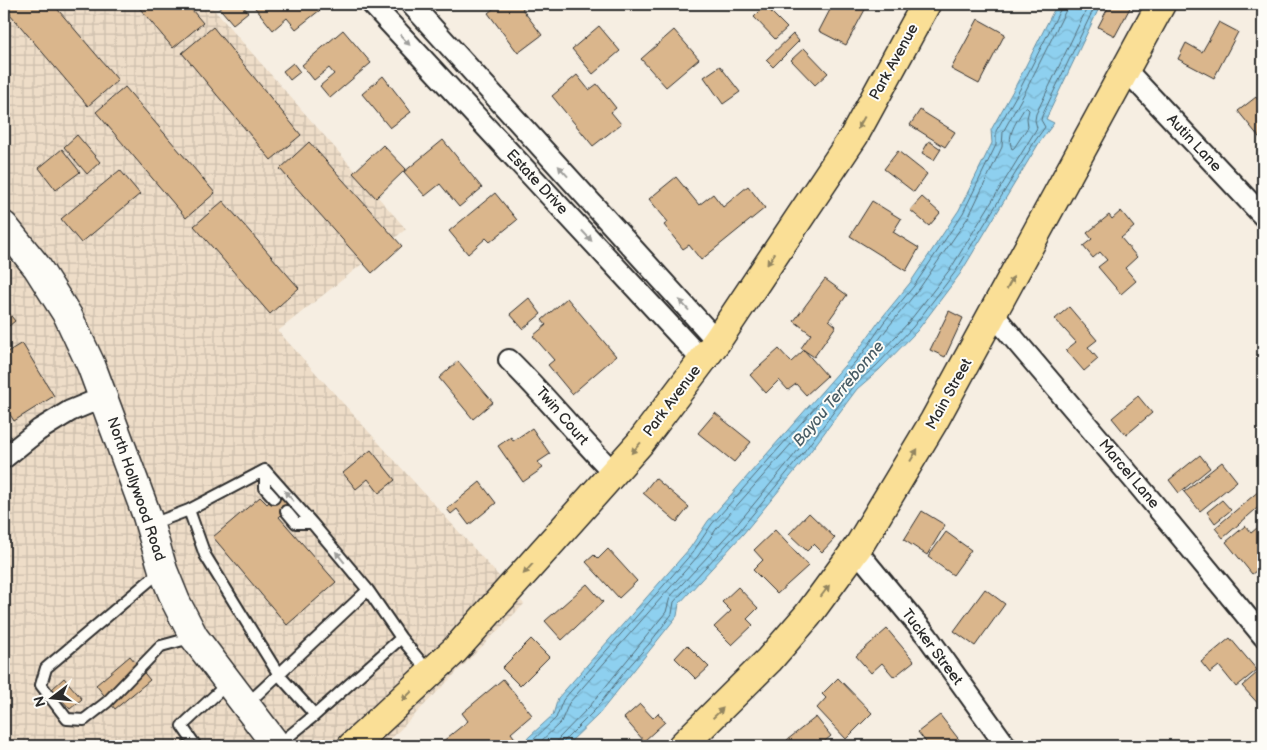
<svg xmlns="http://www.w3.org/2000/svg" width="1267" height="750" font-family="'Balsamiq Sans',sans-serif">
<defs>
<pattern id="industrial-grid" width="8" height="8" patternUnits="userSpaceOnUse" patternTransform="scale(1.25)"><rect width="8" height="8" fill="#eeddc8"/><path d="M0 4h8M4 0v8" fill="none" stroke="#ccbeac"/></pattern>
<pattern id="water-waves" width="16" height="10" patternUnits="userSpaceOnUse" patternTransform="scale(1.25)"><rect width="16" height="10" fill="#8ed0ef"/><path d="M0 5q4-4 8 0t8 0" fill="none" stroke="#7bb3cd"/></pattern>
</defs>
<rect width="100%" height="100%" fill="#f6eee2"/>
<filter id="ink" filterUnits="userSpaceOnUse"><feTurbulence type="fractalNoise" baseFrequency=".02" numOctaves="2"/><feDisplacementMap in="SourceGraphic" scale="10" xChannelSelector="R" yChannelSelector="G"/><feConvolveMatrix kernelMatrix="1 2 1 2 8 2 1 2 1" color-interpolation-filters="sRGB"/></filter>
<g filter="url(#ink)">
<path fill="url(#industrial-grid)" d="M4,4H209L406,229L278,331L524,604L384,746H4Z"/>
<path fill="url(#water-waves)" stroke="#668ea1" d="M1057,4H1101L1046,119L1054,123L1039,143L960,274L917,331L879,370L857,389L804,460L743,534L679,604L677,616L599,714L566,746H519L553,715L558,698L690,548L708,521L859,349L880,320L910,283L959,210L992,143L991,130L1015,87Z"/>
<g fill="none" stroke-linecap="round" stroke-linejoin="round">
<path stroke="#536d79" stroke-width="1" d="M1068,4L1066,10L1025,92L1003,132L1002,147L969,216L919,289L889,326L861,364L862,368H864L872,362L908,323L951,268L1037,128L1035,120L1036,114L1089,4
M1027,108L1029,110L1027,118L1028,127L1014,148L1012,149C1006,135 1017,121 1024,109Z
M527,746L556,718L563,700L693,552L712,524L863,353L884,322L914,286L963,213L996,145V131L1020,89L1061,8V4
M536,746L561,722L569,703L698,556L717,528L822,409H825L826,413L795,454L735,527L670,597L666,612L590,706L559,738L556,746
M563,746L564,741L595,710L626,670L649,644L672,614L674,602L682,593L739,531L800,457L853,386L876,366L913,327L956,271L1035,141L1045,127L1041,120L1042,116L1096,4"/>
</g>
<path fill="#dab68c" stroke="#2b2b2b" d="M4,4H53L118,80L88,106L4,7Z
M136,4H187L203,23L173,48Z
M216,4H241L248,12L233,24Z
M252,4H314L320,10L296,29L287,18L273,30Z
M499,4H529L522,9L542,35L518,53L488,13Z
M833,4H868L846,45L819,31Z
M1110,4H1132L1115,36L1098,27Z
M765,6L787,28L775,39L754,17Z
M978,19L1005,34L979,84L951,69Z
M1219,22L1238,32L1214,78L1178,59L1186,43L1202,52Z
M599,26L620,51L593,74L572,49Z
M213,27L301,135L271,160L182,53Z
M343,30L371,63L330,98L320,86L334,74L329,68L314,80L302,65Z
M674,30L699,59L666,87L641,59Z
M793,34L799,41L773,67L766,60Z
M804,48L828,73L815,85L791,60Z
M293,63L300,72L290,80L283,71Z
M720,66L740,92L723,104L704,77Z
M577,75L589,90L597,84L616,108L611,112L621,124L593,146L552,96Z
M383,76L411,112L390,128L362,94Z
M125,87L215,193L186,218L96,112Z
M1256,97L1263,107V142L1238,111Z
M920,110L955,132L945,147L910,125Z
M77,135L100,162L87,174L64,147Z
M443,140L482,188L459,207L440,184L425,196L404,172Z
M929,141L941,149L934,160L922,153Z
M309,142L402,246L372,273L280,169Z
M383,145L406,169L376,198L353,173Z
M62,149L80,172L56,190L39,168Z
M898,151L927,174L914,192L884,169Z
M120,170L140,194L81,243L61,219Z
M676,177L699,205L713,194L723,207L748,186L765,208L701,260L689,245L683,249L664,225L668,222L649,199Z
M495,193L517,220L490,242L486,238L468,254L449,231Z
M922,197L940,213L929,226L910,210Z
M223,201L299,288L270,314L194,226Z
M872,201L901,219L893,232L919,248L906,271L850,236Z
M1121,211L1134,227L1121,238L1137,257L1125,268L1136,281L1121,294L1098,267L1107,260L1100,252L1093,258L1083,246L1092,239L1087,233L1109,215L1112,219Z
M825,279L847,295L829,320L836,326L814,357L801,348L811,334L794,321Z
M529,298L541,314L523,329L510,314Z
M567,298L616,356L572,394L548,365L554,360L533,336L546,325L542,320Z
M4,307L15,321L4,330Z
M1069,307L1097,340L1088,347L1098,359L1084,371L1066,350L1076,342L1055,319Z
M949,311L963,318L945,357L930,350Z
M22,343L54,396L14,421L4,405V354Z
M779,349L791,362L804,350L827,376L806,395L796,384L788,390L779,380L766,393L750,375Z
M458,361L493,402L473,419L439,378Z
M1138,396L1152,413L1126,435L1112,418Z
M715,413L751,442L734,462L698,433Z
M532,428L550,454L538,462L543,468L523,482L498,446L511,437L513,441Z
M371,450L395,480L379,493L368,479L356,489L343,473Z
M1200,455L1210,468L1179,493L1169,480Z
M1222,462L1237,481L1200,511L1184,492Z
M655,478L689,507L677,522L643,493Z
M480,482L496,503L469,525L457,509L451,514L447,509Z
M1260,490L1263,494V503L1223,538L1215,528Z
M278,494L290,507L279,517L336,582L287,625L213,537L260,497L267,504Z
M1222,500L1231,510L1215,523L1207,512Z
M922,511L945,525L927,555L904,540Z
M809,513L835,538L822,552L814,544L807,551L789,534Z
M1263,523V566L1252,574L1226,542L1245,526L1251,533Z
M775,530L808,566L777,594L753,570L763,560L754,550Z
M946,532L971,550L953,575L928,557Z
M608,549L637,581L619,598L586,562L594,555L598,559Z
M587,584L603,602L562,640L545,621Z
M738,587L758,608L747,619L753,625L732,645L714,627L731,611L722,602Z
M985,589L1005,604L975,646L954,631Z
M887,629L914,661L894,677L882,663L871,673L856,656Z
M1230,638L1257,670L1236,687L1219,666L1210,673L1201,662Z
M531,639L549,657L520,686L502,668Z
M687,645L709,667L696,679L675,658Z
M130,656L150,680L115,709L96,685Z
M1258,672L1263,677V709L1242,686Z
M64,678L82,699L70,709L52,689Z
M838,678L872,713L846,739L817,708L826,698L822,694Z
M503,679L532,715L511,733L517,741L510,746H437L468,721L462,713Z
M640,704L653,718L658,713L665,722L644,741L624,718Z
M940,715L964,746H929L918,732Z
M816,717L831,736L819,746H792L787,740Z"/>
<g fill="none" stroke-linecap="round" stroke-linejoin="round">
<defs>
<path id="lane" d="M265,470L312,523L368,590
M265,470V488L274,498
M189,510L205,555L279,675L315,715
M286,511L296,523H312
M152,524L189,510L265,470
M162,570L46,668L41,685L67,719L84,720L107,702L161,646L194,637
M401,638L430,673
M246,705L368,590L401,638L315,715L278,745
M196,746L182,726L227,684"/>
<path id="street" d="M372,4L703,361
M411,4L717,341
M1125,69L1263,216
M993,314L1139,486L1263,636
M509,360C546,396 578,437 614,473
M4,458L39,430L70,411L104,397
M856,550L927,636L1006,746"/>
<path id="secondary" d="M4,226L37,267L68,316L91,365L147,516L163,570L176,602L194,637L277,746"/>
<path id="primary" d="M352,746L455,650L640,443L717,341L854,136L926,4
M682,746L769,660L808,615L860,544L934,421L1161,4"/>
</defs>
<use href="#lane" stroke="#2b2b2b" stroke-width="14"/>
<use href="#street" stroke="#2b2b2b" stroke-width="24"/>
<use href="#secondary" stroke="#2b2b2b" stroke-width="31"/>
<use href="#primary" stroke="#2b2b2b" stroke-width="31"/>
<use href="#lane" stroke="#fdfcf7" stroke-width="10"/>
<use href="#street" stroke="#fdfcf7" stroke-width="20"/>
<use href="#secondary" stroke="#fdfcf7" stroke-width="28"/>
<use href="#primary" stroke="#fadf96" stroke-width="28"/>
</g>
<defs><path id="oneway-solid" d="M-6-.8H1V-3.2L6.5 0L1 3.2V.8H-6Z" transform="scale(1.25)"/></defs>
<g fill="#9e9e9b">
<use href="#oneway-solid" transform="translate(405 40) rotate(47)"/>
<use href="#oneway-solid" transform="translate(563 171) rotate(-132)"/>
<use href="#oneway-solid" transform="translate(587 236) rotate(47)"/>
<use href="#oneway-solid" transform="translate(684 305) rotate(-132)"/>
<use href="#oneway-solid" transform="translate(289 496) rotate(-131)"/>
<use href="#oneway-solid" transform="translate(340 557) rotate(-129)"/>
</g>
<g fill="#928560">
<use href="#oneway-solid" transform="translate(861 123) rotate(119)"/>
<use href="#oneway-solid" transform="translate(771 259) rotate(124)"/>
<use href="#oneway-solid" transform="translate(1010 283) rotate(-62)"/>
<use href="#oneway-solid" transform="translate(636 448) rotate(131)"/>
<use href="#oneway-solid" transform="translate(914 455) rotate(-59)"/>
<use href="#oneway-solid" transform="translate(528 569) rotate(132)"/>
<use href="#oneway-solid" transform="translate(825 591) rotate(-53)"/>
<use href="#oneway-solid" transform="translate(407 696) rotate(136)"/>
<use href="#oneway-solid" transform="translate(718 713) rotate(-44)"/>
</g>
</g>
<g text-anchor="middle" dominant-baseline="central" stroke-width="4" stroke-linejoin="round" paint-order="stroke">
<g font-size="15" fill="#2b2b2b" stroke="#fdfcf7">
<text transform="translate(894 62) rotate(-61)">Park Avenue</text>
<text transform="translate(1194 143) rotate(47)">Autin Lane</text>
<text transform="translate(537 182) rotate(47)">Estate Drive</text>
<text transform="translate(949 394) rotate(-61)">Main Street</text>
<text transform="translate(672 401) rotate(-53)">Park Avenue</text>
<text transform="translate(562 416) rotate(49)">Twin Court</text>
<text transform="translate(1129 474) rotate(50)">Marcel Lane</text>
<text transform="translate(136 489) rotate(71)">North Hollywood Road</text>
<text transform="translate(932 647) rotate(53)">Tucker Street</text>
</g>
<g font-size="16" font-style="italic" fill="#495d66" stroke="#fdfcf7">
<text transform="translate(839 394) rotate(-50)">Bayou Terrebonne</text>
</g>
</g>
<rect width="1267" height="750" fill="none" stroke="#fdfcf7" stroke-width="20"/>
<rect x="10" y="10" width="1247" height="730" fill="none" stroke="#2b2b2b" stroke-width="2" filter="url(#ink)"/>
<g transform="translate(52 698) rotate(254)" stroke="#fdfcf7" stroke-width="4" paint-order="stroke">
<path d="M0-4L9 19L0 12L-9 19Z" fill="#2b2b2b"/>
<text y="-8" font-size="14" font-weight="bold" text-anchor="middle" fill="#2b2b2b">N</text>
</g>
</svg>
